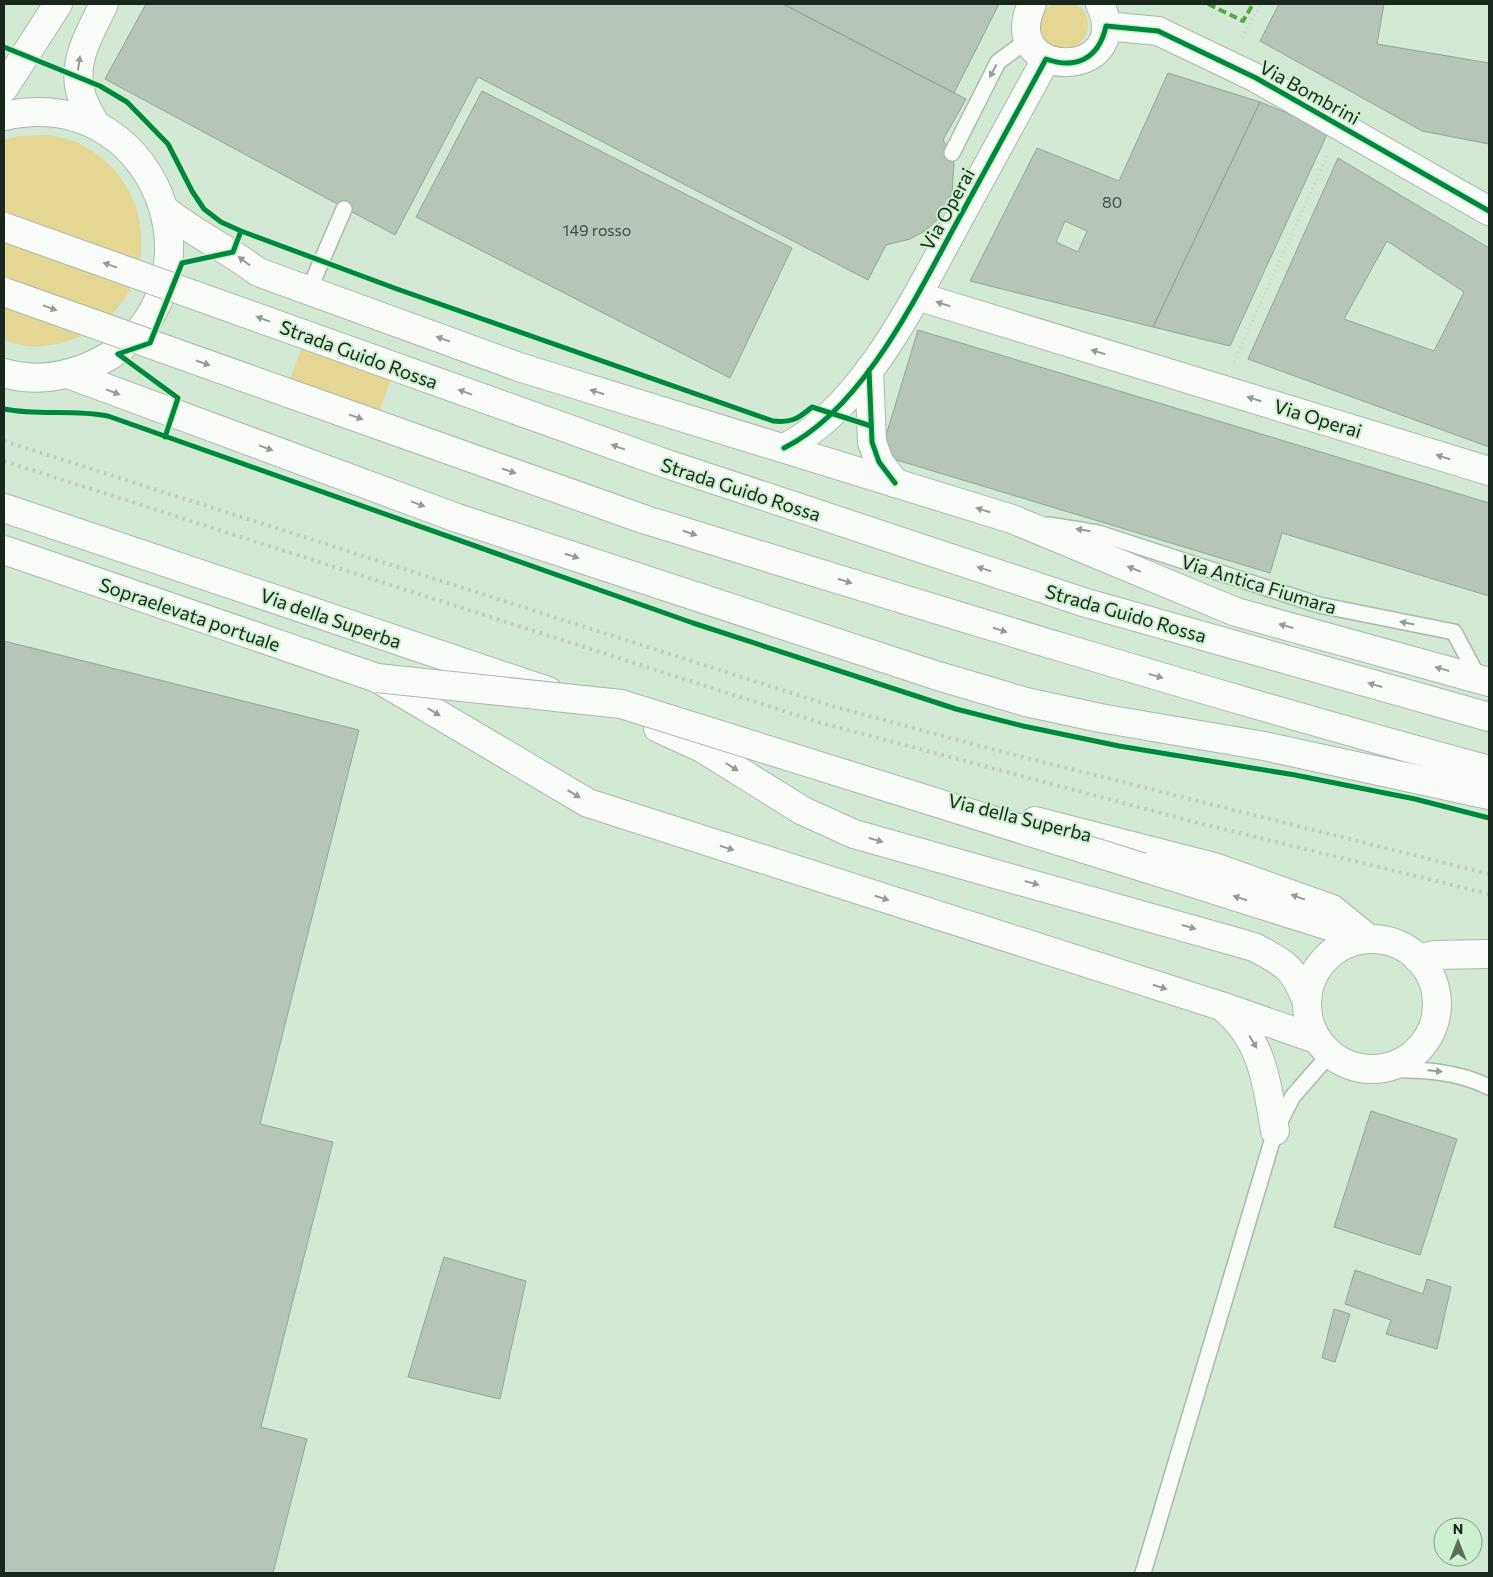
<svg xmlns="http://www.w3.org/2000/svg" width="1493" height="1577" font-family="Commissioner,sans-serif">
<rect width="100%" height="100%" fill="#d4e8d6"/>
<path fill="#e4d693" d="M1040 25a24 24 0 1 1 48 0a24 24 0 1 1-48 0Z
M48,135C58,137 69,139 78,143C161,182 164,300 78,337C62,344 43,348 26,346C19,345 11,342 4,340V140L19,136Z
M304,342L393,373L374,427L284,395Z"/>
<path fill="#b6c5b8" stroke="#95a497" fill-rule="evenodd" d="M146,4H783L966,99L943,140L952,153L954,164L952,193L938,219L925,231L910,239L886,245L868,280L478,77L395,235L105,79Z
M783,4H999L954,93Z
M1279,4H1384L1377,44L1489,63V144L1422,131L1260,41Z
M1168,73L1260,102L1153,327L970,281L1037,148L1119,181ZM1065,221L1087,231L1078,252L1056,242Z
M482,91L792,248L730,378L416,217Z
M1260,102L1329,130L1230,346L1153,327Z
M1338,158L1489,248V447L1248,359ZM1387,241L1464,292L1434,351L1344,319Z
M918,330L1489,503V596L1282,533L1270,573L880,455Z
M4,641L359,730L260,1124L333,1142L261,1427L307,1439L273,1573H4Z
M1371,1111L1457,1139L1420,1255L1334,1227Z
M444,1257L526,1281L500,1399L408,1377Z
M1355,1270L1423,1294L1427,1279L1451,1287L1437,1349L1386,1334L1391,1320L1345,1304Z
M1334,1309L1350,1314L1335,1362L1322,1358Z"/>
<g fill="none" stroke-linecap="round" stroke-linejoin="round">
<defs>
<path id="service" d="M952,153L998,62L1029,39
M309,290L344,209
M1049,525L1098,533L1319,605L1454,632L1479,679
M1369,1069C1411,1070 1451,1068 1489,1087
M1143,1573L1275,1131L1293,1096L1330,1054"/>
<path id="minor" d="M1032,4C996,82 1136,81 1100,4
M1106,26L1158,31L1256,78L1489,211
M917,296L1489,471
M869,370L872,442L879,462L895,483
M784,448C863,409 916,297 957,222C987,168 1016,113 1046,59
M4,508L548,691
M658,728L702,748L803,811L854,834L1254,947C1285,964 1293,966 1306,1000
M1035,821L1214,867L1332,909L1369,939
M1307 1004a65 65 0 1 1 130 0a65 65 0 1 1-130 0Z
M1418,959L1435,955L1489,954"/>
<path id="tertiary" d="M4,88L58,4
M4,116C168,80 236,309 85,368C59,378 31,381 4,373
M96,125C91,116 85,107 82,97C70,64 90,33 104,4"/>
<path id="primary" d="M4,550L377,678L588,803L1221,1006L1316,1039
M1142,867L1370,939
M1225,1009C1263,1041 1267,1084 1275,1131"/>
<path id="trunk" d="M165,210C195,234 228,249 258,272L519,367L1012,519L1236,612L1489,682
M68,374L457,518L938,676L1026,702L1100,718L1264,746L1489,795
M664,463L1083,602L1489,717
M643,519C924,606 1205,693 1489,770"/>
</defs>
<use href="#service" stroke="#aab9ab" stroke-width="18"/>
<use href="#minor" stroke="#aab9ab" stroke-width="30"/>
<use href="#tertiary" stroke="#aab9ab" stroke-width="30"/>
<use href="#primary" stroke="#aab9ab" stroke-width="30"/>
<use href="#trunk" stroke="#aab9ab" stroke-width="30"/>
<path stroke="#c9cfca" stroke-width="3" stroke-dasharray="1 4" stroke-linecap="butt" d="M1242,37L1261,4
M1234,362L1328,154"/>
<use href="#service" stroke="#f9fcf9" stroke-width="15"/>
<use href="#minor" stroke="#f9fcf9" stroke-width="28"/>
<use href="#tertiary" stroke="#f9fcf9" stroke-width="28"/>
<use href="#primary" stroke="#f9fcf9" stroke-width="28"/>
<use href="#trunk" stroke="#f9fcf9" stroke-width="28"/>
<path stroke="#c2c8c2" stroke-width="4" stroke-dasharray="2.5 5" stroke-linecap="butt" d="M4,441L832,706L995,750L1489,874
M4,461L818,722L1195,822L1489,894"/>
<defs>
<path id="primary-bridge" d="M377,678L621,704L1142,867"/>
<path id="trunk-bridge" d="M4,227L664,463
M4,292L643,519"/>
</defs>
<use href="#primary-bridge" stroke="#aab9ab" stroke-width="30" stroke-linecap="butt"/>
<use href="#trunk-bridge" stroke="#aab9ab" stroke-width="30" stroke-linecap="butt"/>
<use href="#primary-bridge" stroke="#f9fcf9" stroke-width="28"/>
<use href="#trunk-bridge" stroke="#f9fcf9" stroke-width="28"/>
<path stroke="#52aa43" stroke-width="4" stroke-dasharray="8 4" stroke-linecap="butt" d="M1208,4L1243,21L1253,4"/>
<defs>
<path id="cycleway" d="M4,47L100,86L127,102L168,144L192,191L204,209L221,222L241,231L397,289L773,421C791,423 798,419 812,407L871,426
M869,370L872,442L879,462L895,483
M4,409C38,416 73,409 108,416L693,623L956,709L1023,726L1119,746L1295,775L1415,799L1489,818
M165,437L178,398L118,354L150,343L182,263L233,252L241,231
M784,448C863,409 916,297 957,222C987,168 1016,113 1046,59C1077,70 1099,58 1106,26L1158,31L1256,78L1489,211"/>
</defs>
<use href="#cycleway" stroke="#ccf0d0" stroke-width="8"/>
<use href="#cycleway" stroke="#00873e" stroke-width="5"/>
</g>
<defs><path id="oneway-solid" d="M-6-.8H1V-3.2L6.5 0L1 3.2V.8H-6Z" transform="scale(1.25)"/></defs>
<g fill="#959c96">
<use href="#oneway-solid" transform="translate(79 63) rotate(-82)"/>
<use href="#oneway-solid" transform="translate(993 71) rotate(118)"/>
<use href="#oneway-solid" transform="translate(244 261) rotate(-143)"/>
<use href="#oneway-solid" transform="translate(110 265) rotate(-160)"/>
<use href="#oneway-solid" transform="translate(943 304) rotate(-163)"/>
<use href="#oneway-solid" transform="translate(50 308) rotate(20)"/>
<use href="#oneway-solid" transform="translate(263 319) rotate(-160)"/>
<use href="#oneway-solid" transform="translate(443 339) rotate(-160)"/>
<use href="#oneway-solid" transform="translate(1098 352) rotate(-163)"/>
<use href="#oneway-solid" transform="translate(203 363) rotate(19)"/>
<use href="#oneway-solid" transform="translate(113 392) rotate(21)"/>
<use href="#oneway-solid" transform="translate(465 392) rotate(-160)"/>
<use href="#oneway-solid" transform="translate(597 392) rotate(-162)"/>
<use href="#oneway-solid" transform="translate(1254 399) rotate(-163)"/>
<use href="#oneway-solid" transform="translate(356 417) rotate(19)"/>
<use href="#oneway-solid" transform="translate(618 447) rotate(-160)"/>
<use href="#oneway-solid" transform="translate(266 448) rotate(20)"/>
<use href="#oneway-solid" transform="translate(1443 457) rotate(-163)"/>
<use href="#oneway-solid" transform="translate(509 471) rotate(19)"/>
<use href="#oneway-solid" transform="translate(418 504) rotate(20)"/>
<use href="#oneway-solid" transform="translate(983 510) rotate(-163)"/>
<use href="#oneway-solid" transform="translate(1083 530) rotate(-171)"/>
<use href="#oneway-solid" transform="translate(690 533) rotate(17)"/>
<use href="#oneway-solid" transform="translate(572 556) rotate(18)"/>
<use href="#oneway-solid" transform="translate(984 569) rotate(-162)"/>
<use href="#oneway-solid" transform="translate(1134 569) rotate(-158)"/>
<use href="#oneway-solid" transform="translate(845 581) rotate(17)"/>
<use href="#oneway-solid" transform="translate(1407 623) rotate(-169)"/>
<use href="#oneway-solid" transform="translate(1286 626) rotate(-164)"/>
<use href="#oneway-solid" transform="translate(1000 630) rotate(17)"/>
<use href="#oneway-solid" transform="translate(1442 669) rotate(-164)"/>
<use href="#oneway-solid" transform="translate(1156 676) rotate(16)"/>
<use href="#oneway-solid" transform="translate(1375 685) rotate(-164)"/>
<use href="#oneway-solid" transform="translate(434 712) rotate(31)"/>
<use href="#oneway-solid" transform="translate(732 767) rotate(32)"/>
<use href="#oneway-solid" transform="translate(574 794) rotate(31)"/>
<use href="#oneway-solid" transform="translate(876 840) rotate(16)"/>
<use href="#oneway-solid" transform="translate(727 848) rotate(18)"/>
<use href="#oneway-solid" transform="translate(1032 883) rotate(16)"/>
<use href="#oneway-solid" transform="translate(1298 897) rotate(-160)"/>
<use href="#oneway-solid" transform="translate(882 898) rotate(18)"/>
<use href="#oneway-solid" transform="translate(1240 898) rotate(-162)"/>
<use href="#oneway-solid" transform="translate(1189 927) rotate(16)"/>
<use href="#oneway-solid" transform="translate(1160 987) rotate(17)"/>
<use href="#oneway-solid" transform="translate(1253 1042) rotate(60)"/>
<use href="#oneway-solid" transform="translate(1435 1071) rotate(5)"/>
</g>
<g text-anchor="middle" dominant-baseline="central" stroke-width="4" stroke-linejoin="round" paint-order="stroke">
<g font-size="16" fill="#414e43">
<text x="1112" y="201">80</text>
<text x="597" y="229">149 rosso</text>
</g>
<g font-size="19" fill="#1a271c" stroke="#ccf0d0">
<text transform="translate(1310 92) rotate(29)">Via Bombrini</text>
<text transform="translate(947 209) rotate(-61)">Via Operai</text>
<text transform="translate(359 354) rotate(20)">Strada Guido Rossa</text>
<text transform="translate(1318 418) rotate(17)">Via Operai</text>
<text transform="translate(741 489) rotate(18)">Strada Guido Rossa</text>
<text transform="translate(1259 584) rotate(17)">Via Antica Fiumara</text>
<text transform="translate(1126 613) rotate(16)">Strada Guido Rossa</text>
<text transform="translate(190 614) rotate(19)">Sopraelevata portuale</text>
<text transform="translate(331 618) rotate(19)">Via della Superba</text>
<text transform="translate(1020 817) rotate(14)">Via della Superba</text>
</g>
</g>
<rect width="1493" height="1577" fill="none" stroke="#1a271c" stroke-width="10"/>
<g transform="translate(1458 1542)"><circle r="24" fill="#ccf0d0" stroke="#85a088"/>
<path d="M0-4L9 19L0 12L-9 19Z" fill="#5b6b5d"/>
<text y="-8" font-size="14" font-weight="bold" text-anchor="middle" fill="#1a271c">N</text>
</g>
</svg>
